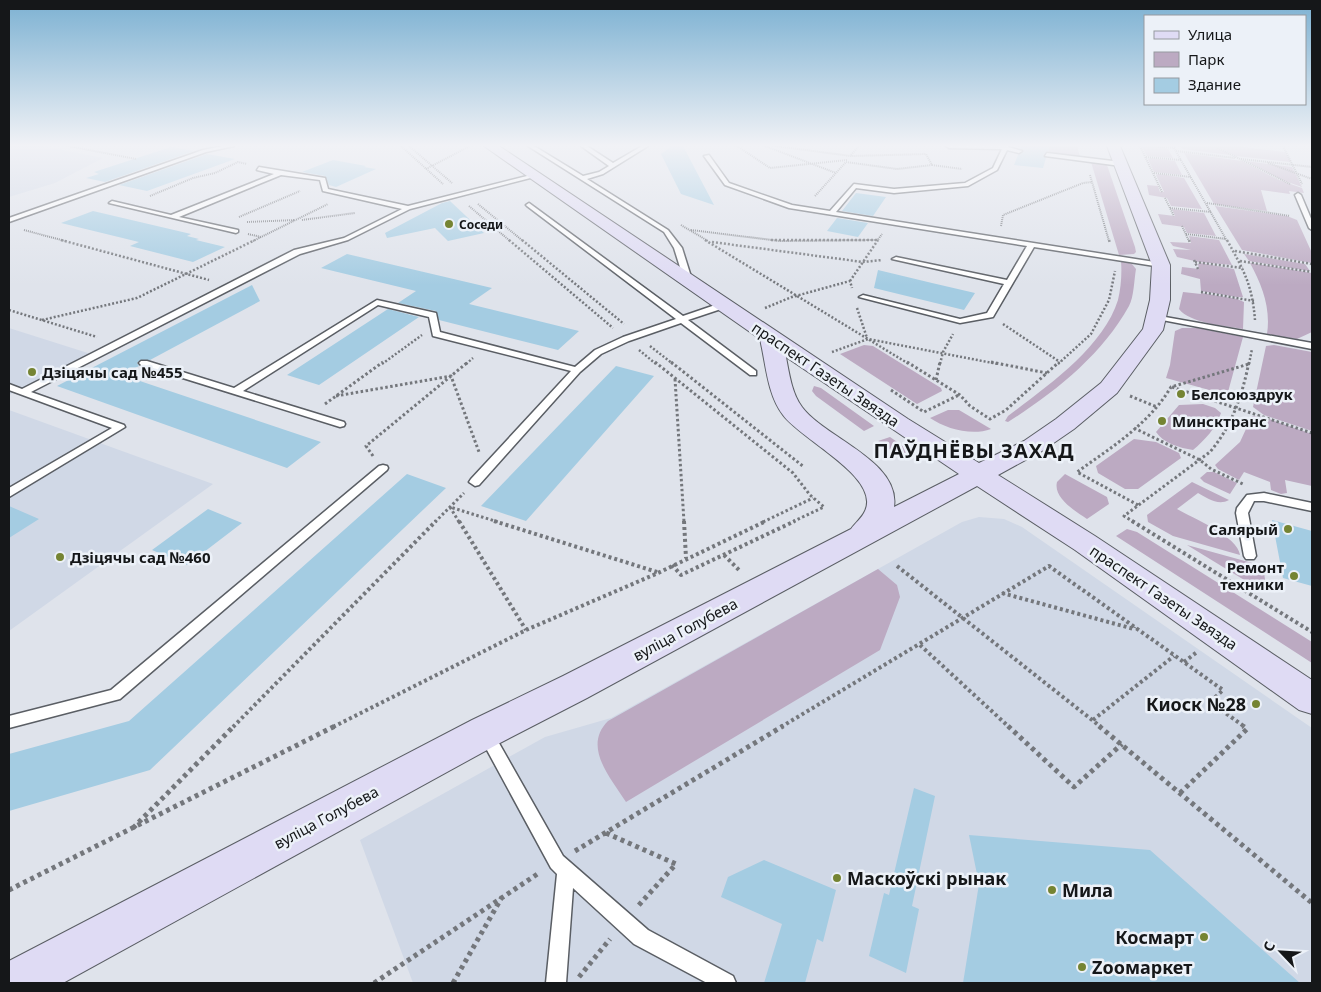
<svg xmlns="http://www.w3.org/2000/svg" width="1321" height="992" font-family="'Noto Sans',sans-serif">
<rect width="100%" height="100%" fill="#dfe3eb"/>
<path fill="#d0d8e6" d="M9,146H42L103,158L55,183L9,197Z
M9,328L91,354L9,395Z
M9,410L213,484L9,631Z
M979,517L1004,519L1022,527L1312,728V983H413L360,840L545,737L611,718L962,522Z"/>
<path fill="#bcaac2" d="M1050,146H1077L1080,157L1048,153Z
M1166,146L1164,148L1168,149L1173,158L1147,156L1142,147Z
M1180,146H1213L1231,155L1182,149Z
M1216,146H1234L1285,152L1291,162L1236,156Z
M1184,153L1242,161L1279,180L1302,188L1304,193L1289,191L1290,194L1261,190L1267,211L1214,204Z
M1151,158L1175,161L1182,175L1154,172L1148,159Z
M1246,161L1292,167L1302,187L1282,180Z
M1091,162L1107,165L1135,247L1136,252L1134,254L1119,255Z
M1159,174L1184,178L1202,209L1171,206L1167,198L1149,195L1147,185L1158,186L1160,192H1164L1156,175Z
M1215,206L1287,216L1297,220L1312,253V263L1242,250Z
M1172,209L1204,213L1216,236L1187,233L1184,227L1162,224L1158,214L1175,216Z
M1189,236L1219,240L1232,265L1199,262L1177,257L1173,249L1191,250L1173,246L1170,242L1191,243Z
M1244,254L1305,264L1310,271L1249,261Z
M1121,261L1132,264L1136,269C1134,280 1134,297 1129,306C1102,355 1054,393 1008,422L1005,421L1008,416C1046,387 1103,348 1118,300C1121,287 1122,274 1121,261Z
M1200,263L1234,269L1243,297H1237L1201,291L1200,279L1181,274L1182,267L1199,269L1198,264Z
M1250,263L1312,273V332L1297,339L1267,334C1271,308 1262,285 1250,263Z
M1183,292L1201,294V293L1237,299L1244,302L1243,329C1226,326 1189,323 1179,309Z
M1182,328H1197L1243,337L1228,392L1220,393L1166,378L1170,365L1175,331Z
M864,345L873,346L941,388L942,391L917,404L840,354Z
M1274,345L1312,352V431L1264,415L1253,407L1266,346Z
M814,386L821,388L874,426L864,431L816,396L812,391Z
M1203,404L1215,408L1221,413C1216,428 1205,440 1193,450C1180,448 1163,443 1156,432L1179,405Z
M948,410H959L991,429C972,436 946,429 930,418Z
M1252,416L1263,417L1312,434V486L1285,480L1287,493L1281,494L1271,490L1270,482L1244,472L1239,480L1218,469L1215,465L1240,442Z
M890,437L913,453L912,458L903,459L878,441Z
M1134,439L1156,442L1179,453L1181,458L1138,489H1125L1098,473L1096,466Z
M1207,472H1214L1237,483L1230,494L1204,482L1200,478Z
M1065,474L1107,497L1109,504L1087,519C1075,511 1053,498 1057,482Z
M1192,482L1229,500C1218,506 1207,498 1198,493L1177,509C1192,518 1238,536 1240,555L1173,536L1148,522L1147,515Z
M1127,529L1137,532L1312,642V663L1116,536Z
M1187,545L1263,566L1266,586L1259,589Z
M878,569L897,585L900,597L880,650L626,802C611,778 582,747 608,721Z"/>
<path fill="#a4cce2" d="M672,146H683L714,205L681,194L661,154Z
M1021,146H1050L1048,151L1043,155L1046,158L1043,168L1014,165L1018,155L1024,151L1020,149Z
M171,147L194,151L105,182L86,178L99,174L94,172Z
M207,154L235,159L147,191L119,185Z
M333,160L366,166L364,167L376,169L336,187L329,185L325,176L302,172Z
M856,193L886,197L873,216L842,211Z
M450,201L484,233L448,241L435,228L387,238L385,233L442,203Z
M93,211L191,234L187,236L199,239L196,240L225,247L193,262L130,246L139,242L61,223Z
M837,218L868,223L858,237L827,231Z
M347,254L492,288L469,304L579,331L558,350L439,320L436,311L398,303L416,291L321,268Z
M878,270L932,283L975,293L964,310L874,288Z
M252,285L260,301L150,360H140L137,363L139,366L122,375L321,442L287,468L57,386Z
M388,309L419,317L319,385L287,375Z
M616,366L654,376L526,521L481,506Z
M407,474L446,488L150,770L9,811V754L129,721Z
M9,506L39,519L9,538Z
M208,509L242,523L187,565L152,550Z
M1272,520L1312,531V586L1283,578Z
M914,788L935,796L912,906L919,909L906,973L869,956L884,893L889,895Z
M969,835L1150,850L1300,983H963L979,884Z
M764,860L836,890L823,942L817,939L805,983H764L782,924L721,897L728,877Z"/>
<g fill="none" stroke-linecap="round" stroke-linejoin="round">
<defs>
<path id="lane" d="M223,146H234L206,152L9,222V218L203,150Z
M528,146H534L583,176L599,172L609,166L581,146H587L613,163L642,146H648L603,174L587,179L668,230L682,248L692,280L691,282L684,280L674,248L664,232Z
M946,146H1009L1008,147L1022,151L1019,153L1007,150L997,170L968,186L894,193L856,188L836,212L1161,263L1165,265L1161,267L1034,247L993,317L960,323L859,297L863,295L960,319L987,313L1004,284L892,259L896,257L1007,280L1027,246L789,208L725,185L704,156L709,155L729,183L792,205L830,211L854,184L894,189L965,183L993,168L1002,149L949,148Z
M1047,153L1121,162L1124,164L1121,166L1045,156Z
M259,167L325,178L328,189L408,206L535,174L538,176L410,209L348,240L300,254L31,392L124,425L125,427L9,497V488L112,428L9,390V384L22,389L294,250L344,238L402,209L323,191L320,180L281,175L179,217L238,230V232L236,233L109,203L112,201L171,215L274,174L257,170Z
M1298,193L1301,195L1312,221V230L1309,228L1295,195Z
M529,203L683,316L721,303H727V307L688,320L756,371V375H750L681,323L629,341L601,354L580,372L479,485L475,486L469,482L471,479L571,371L433,336L429,317L378,305L243,391L344,422L345,424L344,426L340,427L141,365L139,363L141,361H147L234,388L377,300L436,313L440,332L575,367L595,350L623,337L676,319L527,206L526,205Z
M1154,315L1312,343V349L1157,319H1154Z
M383,465L387,466L388,468L387,470L120,699L9,728V716L111,690L379,466Z
M1264,493L1312,503V511L1264,501H1254L1248,513L1256,556L1254,559H1246L1244,556L1236,513L1237,508L1247,495Z
M486,727L491,729L563,856L648,930L733,976L736,983H707L634,944L573,888L566,983H546L557,874L551,868L481,739L478,734L481,729Z"/>
<path id="secondary" d="M484,146H499L908,419L979,463L1024,441L1056,419L1101,383L1143,329L1150,300L1152,265L1107,146H1120L1170,265V300L1163,330L1117,393L1074,429L1042,451L998,475L1095,536L1312,680V714L1299,710L1075,550L977,486L587,698L498,744L63,983H9V961L472,720L563,676L851,529C855,523 862,518 865,511C881,477 801,440 783,415C767,394 766,364 760,339ZM786,357L959,474L894,507C901,461 825,438 802,407C792,394 789,373 786,357Z"/>
</defs>
<use href="#lane" stroke="#5a5e64" stroke-width="3"/>
<use href="#secondary" stroke="#5a5e64" stroke-width="2"/>
<path stroke="#74777c" stroke-width="2" stroke-dasharray="1 1" stroke-linecap="butt" d="M68,146L136,159
M401,146L443,184
M409,146L452,183
M737,146L770,168L847,160
M765,146L836,173
M775,146L851,156L926,154L932,165L897,169L846,162
M1140,146L1162,192
M1146,146L1175,148
M1173,146L1227,241
M1214,146L1290,184
M1283,146L1302,184
M1176,151L1235,158
M851,155L859,146
M1146,157L1181,160
M1241,159L1312,167
M1268,163L1312,179
M932,165L962,169
M426,169L470,146
M1154,173L1191,177
M1090,175L1109,241
M150,196L193,178L215,173L238,162L247,164
M815,196L846,162
M1165,198L1174,216
M1207,203L1290,216
M478,204L523,241
M469,206L510,241
M1170,208L1211,212
M239,217L300,191
M302,220L355,213
M247,222L295,220
M681,225L708,241
M1001,226L1003,215L1083,183L1092,182
M1182,226L1189,241
M24,230L65,241
M691,230L780,241L878,240
M248,234L261,237
M1186,234L1226,239
M253,241L328,204
M877,241L882,234"/>
<path stroke="#74777c" stroke-width="2.5" stroke-dasharray="2 2" stroke-linecap="butt" d="M61,240L209,280
M509,240L613,328
M522,240L624,324
M705,240L909,364
M771,240H878
M1109,240L1110,243
M1189,240L1190,243
M1227,240C1244,271 1252,284 1255,320
M712,242L863,262L882,260
M1235,251L1312,264
M1194,260L1198,269
M1240,261L1312,272
M1195,262L1243,268
M850,281L878,240
M1201,292L1254,301
M765,308L792,297L850,281L852,288
M857,308L867,338
M9,310L97,337
M42,320L137,298L255,240
M1003,324L1060,362
M650,346L673,364
M639,350L656,364
M832,352L868,339L998,364
M382,364L422,335
M466,364L473,358
M940,364L943,352L953,334
M1058,364L1091,334L1109,300L1115,271
M1249,364L1252,349"/>
<path stroke="#74777c" stroke-width="3" stroke-dasharray="2.5 2.5" stroke-linecap="butt" d="M655,362L793,473L810,495L824,507L792,522
M671,362L804,467
M907,362L960,395L970,406L990,419L1006,410L1059,362
M991,362L1047,373
M675,379L684,522
M936,380L940,362
M1172,387L1312,433
M891,390L924,412L959,395
M336,396L451,376L479,452
M1130,396L1157,407
M325,404L383,362
M1134,428L1200,460L1211,469L1243,484
M373,456L366,446L468,362
M1138,505L1077,472C1112,447 1149,424 1171,387L1249,364
M435,522L464,493
M459,522L450,507L498,522
M763,522L813,498
M1134,522L1124,516L1210,452C1232,426 1242,396 1249,362"/>
<path stroke="#74777c" stroke-width="4" stroke-dasharray="3 3" stroke-linecap="butt" d="M459,521L526,630
M494,521L657,572
M684,521L686,558
M1132,521L1312,632
M724,555L741,572
M672,565L681,575L795,521
M897,566L1101,727
M1002,593L1134,629L1135,627
M920,645L1009,727
M1184,662L1197,652
M1093,720L1174,656
M233,727L436,521
M333,727L526,630L658,573L766,521
M781,727L1049,566L1223,690L1210,702L1245,727"/>
<path stroke="#74777c" stroke-width="5" stroke-dasharray="4 4" stroke-linecap="butt" d="M1008,726L1074,787L1122,744
M1099,726L1312,903
M1180,793L1247,729L1243,726
M133,828L234,726
M606,833L676,864L638,906
M575,851L783,726
M9,890L335,726
M579,977L610,939
M374,983L539,873
M453,983L502,897"/>
<use href="#lane" fill="#fff" fill-rule="evenodd"/>
<use href="#secondary" fill="#dfdbf4" fill-rule="evenodd"/>
</g>
<linearGradient id="sky" x2="0" y2="1"><stop stop-color="#7cb1d2"/><stop offset="0.51" stop-color="#f1f2f6"/><stop offset="1" stop-color="#f1f2f6" stop-opacity="0"/></linearGradient>
<rect width="1321" height="285" fill="url(#sky)"/>
<g fill="#758433" stroke="#ecf1f8" stroke-width="2">
<circle cx="449" cy="224" r="5"/>
<circle cx="32" cy="372" r="5"/>
<circle cx="1181" cy="394" r="5"/>
<circle cx="1162" cy="421" r="5"/>
<circle cx="1288" cy="529" r="5"/>
<circle cx="60" cy="557" r="5"/>
<circle cx="1294" cy="576" r="5"/>
<circle cx="1256" cy="704" r="5"/>
<circle cx="837" cy="878" r="5"/>
<circle cx="1052" cy="890" r="5"/>
<circle cx="1204" cy="937" r="5"/>
<circle cx="1082" cy="967" r="5"/>
</g>
<g text-anchor="middle" dominant-baseline="central" stroke-width="5" stroke-linejoin="round" paint-order="stroke">
<g font-size="12" font-weight="bold" fill="#151719" stroke="#ecf1f8" text-anchor="start">
<text x="459" y="224">Соседи</text>
</g>
<g font-size="15" font-weight="bold" fill="#151719" stroke="#ecf1f8" text-anchor="start">
<text x="42" y="372">Дзіцячы сад №455</text>
<text x="1191" y="394">Белсоюздрук</text>
<text x="1172" y="421">Минсктранс</text>
<text x="1278" y="529" text-anchor="end">Салярый</text>
<text x="70" y="557">Дзіцячы сад №460</text>
<text x="1284" y="567" text-anchor="end">Ремонт<tspan x="1284" dy="17">техники</tspan></text>
</g>
<g font-size="15" fill="#151719" stroke="#ecf1f8">
<text transform="translate(826 374) rotate(34)">праспект Газеты Звязда</text>
<text transform="translate(1164 597) rotate(34)">праспект Газеты Звязда</text>
<text transform="translate(685 629) rotate(-28)">вуліца Голубева</text>
<text transform="translate(326 817) rotate(-28)">вуліца Голубева</text>
</g>
<g font-size="18" font-weight="bold" fill="#151719" stroke="#ecf1f8" text-anchor="start">
<text x="1246" y="704" text-anchor="end">Киоск №28</text>
<text x="847" y="878">Маскоўскі рынак</text>
<text x="1062" y="890">Мила</text>
<text x="1194" y="937" text-anchor="end">Космарт</text>
<text x="1092" y="967">Zooмаркет</text>
</g>
<g font-size="20" font-weight="bold" letter-spacing="1" fill="#151719" stroke="#ecf1f8">
<text x="974" y="450">ПАЎДНЁВЫ ЗАХАД</text>
</g>
</g>
<rect width="1321" height="992" fill="none" stroke="#151719" stroke-width="20"/>
<rect x="1144" y="15" width="162" height="90" fill="#ecf1f8" stroke="#969a9f"/>
<rect x="1154" y="31" width="25" height="8" fill="#dfdbf4" stroke="#969a9f"/>
<text x="1188" y="40" font-size="15" fill="#151719">Улица</text>
<rect x="1154" y="52" width="25" height="15" fill="#bcaac2" stroke="#969a9f"/>
<text x="1188" y="65" font-size="15" fill="#151719">Парк</text>
<rect x="1154" y="78" width="25" height="15" fill="#a4cce2" stroke="#969a9f"/>
<text x="1188" y="90" font-size="15" fill="#151719">Здание</text>
<g transform="translate(1281 952) rotate(295)" stroke="#ecf1f8" stroke-width="4" paint-order="stroke">
<path d="M0-4L9 19L0 12L-9 19Z" fill="#151719"/>
<text y="-8" font-size="14" font-weight="bold" text-anchor="middle" fill="#151719">С</text>
</g>
</svg>
